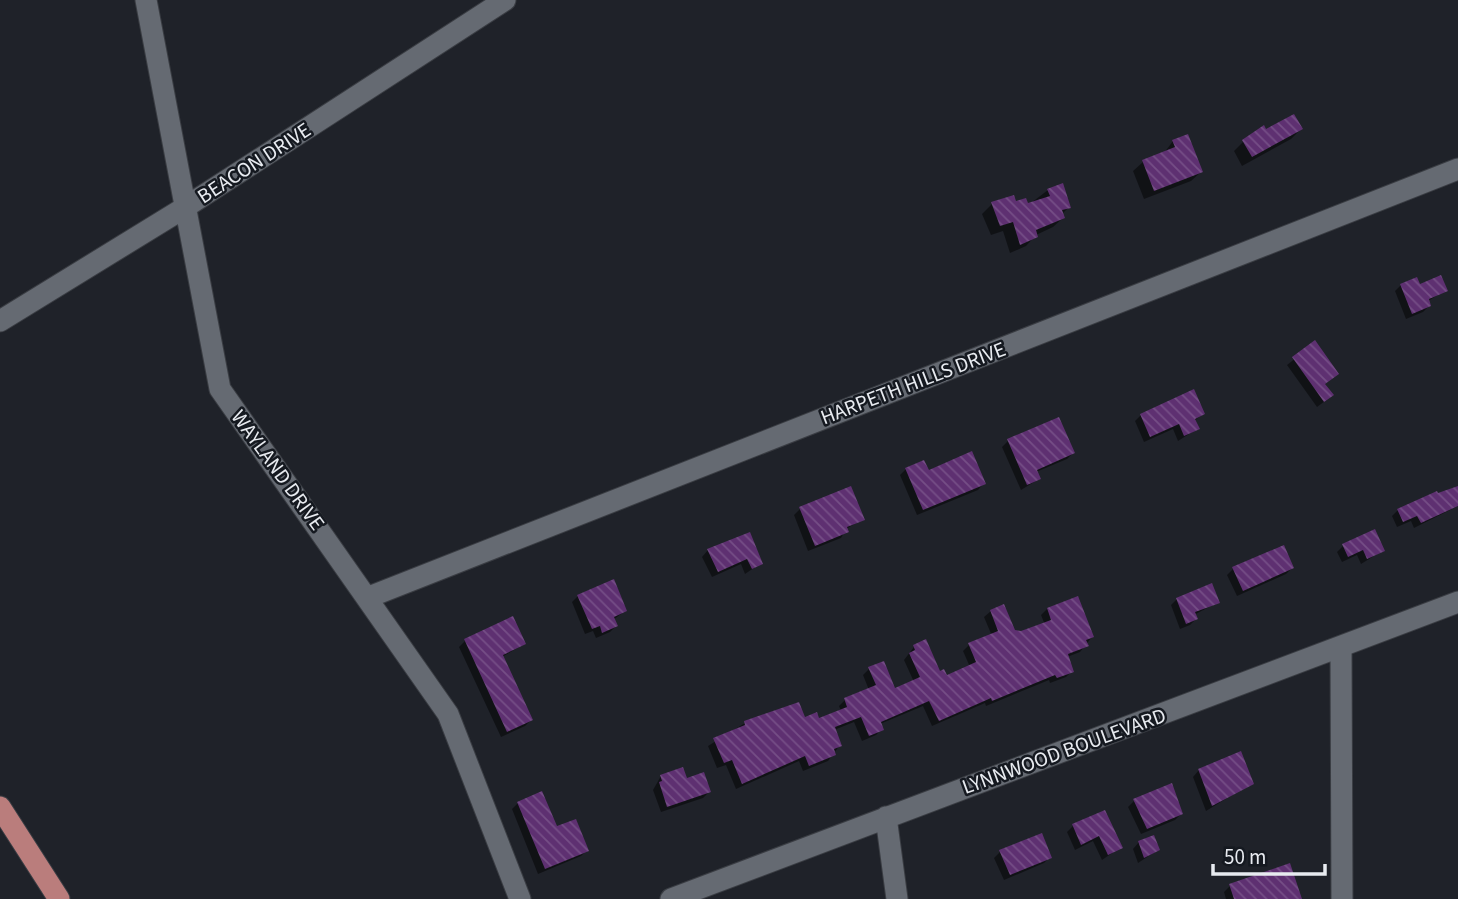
<svg xmlns="http://www.w3.org/2000/svg" width="1458" height="899" font-family="'Source Sans 3',sans-serif">
<defs>
<pattern id="building-back-hatch" width="6" height="6" patternUnits="userSpaceOnUse" patternTransform="scale(1.75)"><rect width="6" height="6" fill="#5e3071"/><path d="M-1 5l2 2M0 0l6 6M5-1l2 2" fill="none" stroke="#754e86"/></pattern>
</defs>
<rect width="100%" height="100%" fill="#1f2229"/>
<path fill="#0007" d="M1301,129L1291,139L1242,166L1234,151L1243,142L1266,131Z
M1173,141L1201,172L1191,181L1144,199L1133,171L1143,162L1164,153Z
M1048,190L1069,207L1062,214L1063,218L1053,227L1036,235L1026,246L1010,253L1003,231L991,235L982,214L992,204L1013,197L1015,204L1027,206Z
M1401,285L1419,286L1446,290L1428,301L1429,306L1423,312L1406,319L1395,291Z
M1315,343L1325,401L1317,407L1287,365Z
M1203,414L1194,421L1197,429L1178,441L1173,429L1144,442L1135,421L1141,415Z
M1008,441L1073,453L1067,459L1036,472L1039,479L1021,490L1002,447Z
M906,469L928,472L984,483L978,490L917,515L900,475Z
M1458,488V506L1414,528L1411,521L1397,527L1392,516L1398,510Z
M800,509L863,519L846,529L841,538L808,551L794,515Z
M749,534L761,563L745,574L741,564L712,577L702,557L708,550Z
M1343,546L1382,551L1361,564L1357,555L1342,562L1337,552Z
M1292,568L1286,574L1237,596L1227,575L1233,569Z
M578,596L625,611L613,620L616,626L610,632L596,638L593,631L585,634L572,602Z
M1177,599L1218,602L1194,615L1196,619L1190,625L1180,629L1171,605Z
M1047,609L1092,637L1080,652L1067,657L1072,671L1066,677L1050,683L1049,680L986,706L985,703L932,726L923,706L880,724L882,729L876,735L862,741L854,722L834,730L840,745L828,761L803,771L799,761L736,789L726,765L717,768L708,746L745,723L818,720L841,711L839,706L845,700L869,690L863,675L869,669L895,690L914,682L904,660L914,647L946,678L970,667L963,651L969,645L992,636L984,617L991,611L1014,632L1021,633L1045,625L1041,615Z
M465,641L524,644L502,657L531,720L525,726L501,737L459,647Z
M1199,770L1252,783L1206,811L1193,777Z
M661,776L686,781L709,792L703,798L661,812L653,790Z
M1134,801L1181,814L1175,820L1141,834L1128,807Z
M518,803L556,829L587,850L581,856L538,874L512,809Z
M1104,812L1121,847L1102,860L1093,841L1075,850L1067,832L1073,826Z
M1139,842L1158,850L1138,863L1133,849Z
M1000,852L1050,857L1044,863L1004,880L994,858Z
M1230,886L1300,899H1226L1224,892Z"/>
<path fill="url(#building-back-hatch)" d="M1294,114L1303,129L1252,157L1242,140L1264,125L1266,129Z
M1188,134L1203,172L1154,191L1142,160L1175,147L1172,140Z
M1063,183L1071,208L1062,210L1065,218L1036,230L1038,237L1020,245L1013,222L1000,226L991,202L1014,195L1016,201L1026,198L1028,203L1050,196L1047,189Z
M1441,275L1448,291L1429,299L1431,306L1412,314L1400,284L1417,277L1420,284Z
M1315,340L1339,374L1325,384L1334,395L1324,402L1292,357Z
M1194,389L1205,414L1195,419L1200,429L1184,436L1179,424L1150,437L1140,414Z
M1059,417L1075,453L1037,470L1041,479L1027,485L1007,439Z
M972,451L986,484L923,510L905,468L924,460L929,470Z
M851,486L865,520L847,527L849,532L815,546L799,507Z
M1458,486V506L1421,523L1417,516L1403,522L1397,509L1437,491L1438,493Z
M1375,529L1385,551L1367,559L1363,550L1348,557L1342,544Z
M750,532L763,564L752,569L747,559L718,572L707,549Z
M1284,545L1294,568L1243,591L1232,567Z
M614,579L627,611L614,617L618,626L602,633L600,626L592,629L577,595Z
M1212,583L1220,603L1195,612L1198,619L1186,624L1176,598Z
M1078,596L1094,637L1086,640L1089,646L1068,654L1074,672L1057,678L1055,675L992,701L991,698L939,721L929,701L881,722L884,730L869,736L861,717L835,727L842,746L834,749L836,755L809,766L805,756L742,784L732,760L724,763L713,738L745,725L744,721L799,702L805,717L817,712L819,718L847,707L844,698L876,685L868,667L884,661L895,688L920,677L909,653L915,650L913,645L926,639L940,671L944,669L947,675L976,662L968,643L998,631L990,610L1004,604L1015,630L1021,631L1051,620L1047,608Z
M513,616L526,644L503,655L533,720L507,732L464,639Z
M1241,751L1254,784L1212,806L1198,769Z
M683,767L687,778L704,772L711,792L667,807L659,782L662,781L660,775Z
M1172,783L1183,814L1147,829L1133,799Z
M542,791L557,826L576,819L589,851L545,869L517,802Z
M1105,810L1123,848L1108,855L1099,836L1081,845L1072,824Z
M1042,833L1052,858L1010,875L999,850Z
M1154,835L1160,850L1144,858L1138,841Z
M1290,863L1302,899H1234L1229,884Z"/>
<g fill="none" stroke-linecap="round" stroke-linejoin="round">
<defs>
<path id="minor" d="M146,0L220,389L448,714L520,899
M0,321L184,208L505,0
M369,597L1458,169
M1341,648L1342,899
M886,817L897,899
M671,899L1458,602"/>
<path id="major" d="M0,807L59,899"/>
</defs>
<use href="#minor" stroke="#3a3d43" stroke-width="23"/>
<use href="#major" stroke="#3a3d43" stroke-width="23"/>
<use href="#minor" stroke="#656a72" stroke-width="21"/>
<use href="#major" stroke="#ba7d7c" stroke-width="21"/>
</g>
<g text-anchor="middle" dominant-baseline="central" stroke-width="5" stroke-linejoin="round" paint-order="stroke">
<g font-size="21" fill="#e8ebf0" stroke="#151920">
<text transform="translate(254 163) rotate(-33)">BEACON DRIVE</text>
<text transform="translate(913 383) rotate(-21)">HARPETH HILLS DRIVE</text>
<text transform="translate(278 470) rotate(54)">WAYLAND DRIVE</text>
<text transform="translate(1064 751) rotate(-20)">LYNNWOOD BOULEVARD</text>
</g>
</g>
<path d="M1213 864v10h112v-10" fill="none" stroke="#e8ebf0" stroke-width="3.5"/>
<text x="1224" y="864" font-size="21" fill="#e8ebf0" stroke="#151920" stroke-width="5" paint-order="stroke">50 m</text>
</svg>
